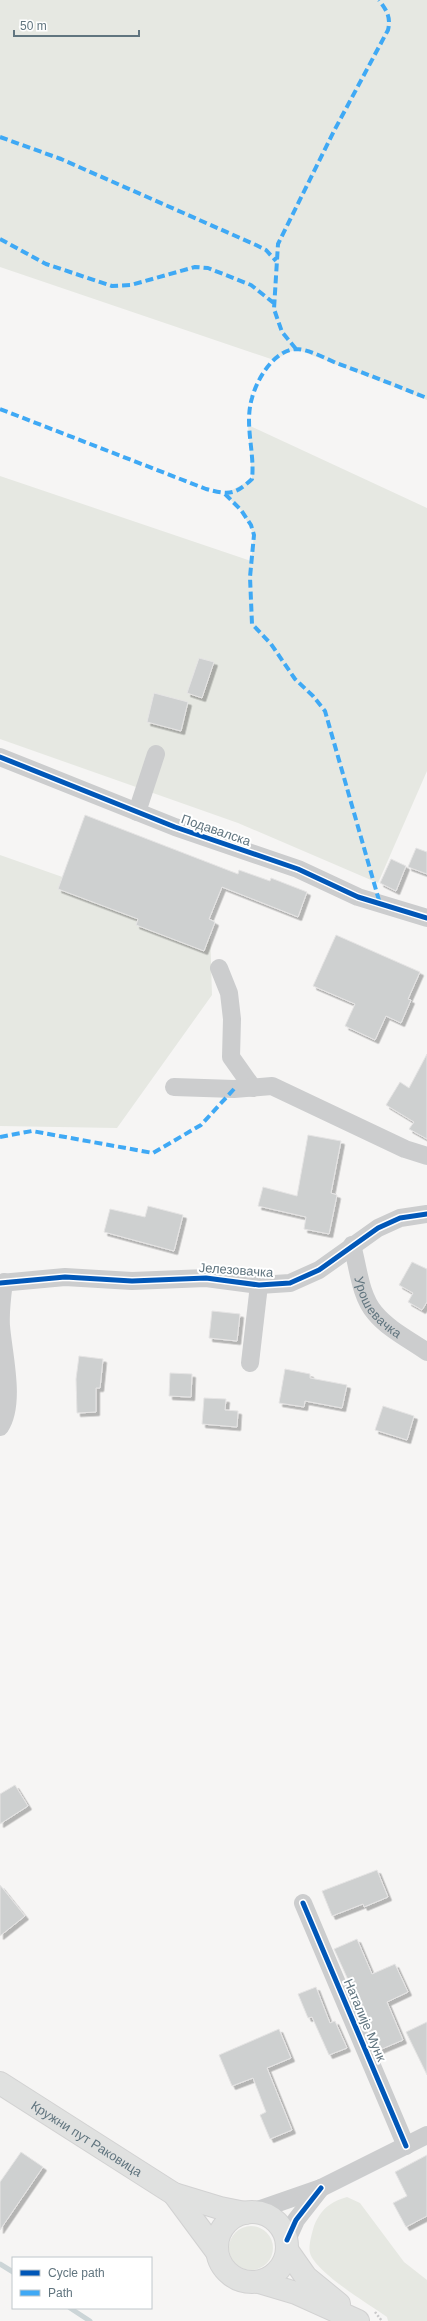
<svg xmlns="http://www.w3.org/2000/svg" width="427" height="2321" font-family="Helvetica,sans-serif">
<defs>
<filter id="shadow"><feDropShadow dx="3.5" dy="3.5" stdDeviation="0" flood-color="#0004"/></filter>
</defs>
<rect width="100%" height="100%" fill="#f6f5f4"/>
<path fill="#e6e8e2" d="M0,0H427V400L296,349L274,360L0,267Z
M248,425L427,508V771L378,883L238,823L0,739V476L251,561L254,535L241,510L225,494L252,479Z
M0,855L210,929L212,995L117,1128L0,1126Z
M347,2197L360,2203L404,2262L427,2280V2321H388L387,2317C369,2304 316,2273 310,2253C308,2246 312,2233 314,2226C321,2209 330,2202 347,2197Z
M229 2248a22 22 0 1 1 44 0a22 22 0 1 1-44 0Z"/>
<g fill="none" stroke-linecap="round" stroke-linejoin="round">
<path stroke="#ccd5d7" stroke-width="5" d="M0,2264L13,2272
M70,2308L90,2321"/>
</g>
<path fill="#ced0d0" stroke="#e5e4e4" filter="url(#shadow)" d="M199,658L214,662L202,698L187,693Z
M154,693L188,702L181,731L147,722Z
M85,815L238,874L239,870L270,881L271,878L307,892L298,917L222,887L209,919L215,922L204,951L136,925L138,919L58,889Z
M416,848L427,852V874L408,867Z
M391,859L406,866L396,891L380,883Z
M336,935L420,972L408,999L411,1000L401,1023L386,1016L375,1040L345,1026L355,1004L313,986Z
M427,1054V1139L409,1129L414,1122L386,1105L400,1082L409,1088Z
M308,1135L341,1141L331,1193L337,1195L329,1234L304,1229L306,1217L258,1206L263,1187L297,1196Z
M148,1206L183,1215L174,1251L104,1232L110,1209L145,1217Z
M412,1262L427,1269V1302L422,1310L408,1302L413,1293L399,1285Z
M212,1311L240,1314L237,1341L209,1338Z
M79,1356L103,1359L100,1388H96V1412L77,1413L76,1379Z
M285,1369L310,1374V1378L347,1385L342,1408L305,1401L304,1407L279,1403Z
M170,1373L192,1374L191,1397L169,1396Z
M204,1398L226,1399L225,1410L238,1411L237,1427L202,1424Z
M383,1406L414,1416L407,1440L375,1430Z
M15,1785L28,1806L0,1824V1794Z
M377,1870L388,1897L364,1907L363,1904L332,1916L322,1891Z
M0,1885L25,1916L0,1936Z
M357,1939L372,1974L395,1964L408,1992L387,2002L403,2040L377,2051L367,2027L369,2026L334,1949Z
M316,1987L330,2023L335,2021L347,2048L329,2055L312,2017L308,2018L298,1994Z
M427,2022V2075L406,2032Z
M279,2029L291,2058L267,2068L292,2130L270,2139L260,2115L266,2112L253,2078L232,2086L219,2055Z
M21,2152L43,2167L0,2230V2182Z
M427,2155V2216L406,2227L393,2203L407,2196L395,2172Z"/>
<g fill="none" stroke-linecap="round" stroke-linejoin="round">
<defs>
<g id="major">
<path id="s2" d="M0,2083L174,2194L220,2208L245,2213"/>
<path d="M174,2194L217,2252"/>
<circle cx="252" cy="2247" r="35"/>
<path d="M287,2250L306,2277L339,2304"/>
<path d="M259,2282L296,2293L358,2321"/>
</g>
</defs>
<use href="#major" stroke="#d2d2d2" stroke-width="24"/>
<path stroke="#cacacb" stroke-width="2.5" stroke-dasharray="2 2" stroke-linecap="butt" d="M375,2312L382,2321"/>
<g stroke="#cccdce" stroke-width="18">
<path d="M0,757L175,827L298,869L358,897L427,918"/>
<path d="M137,812L156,754"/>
<path d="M219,968L229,993L232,1019L231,1057L253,1088"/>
<path d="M174,1087L234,1089L272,1086L405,1149L427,1156"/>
<path id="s1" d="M352,1245C358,1266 360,1296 375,1313C388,1329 410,1340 427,1352"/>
<path d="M0,1283L65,1277L132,1281L206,1278L259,1285L290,1283L319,1270L378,1228L400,1218L427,1214"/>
<path d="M250,1363L259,1285"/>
<path d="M0,1427C16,1403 3,1353 1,1326C0,1311 2,1297 4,1282"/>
<path d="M303,1903L406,2146"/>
<path d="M252,2212L321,2188L427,2135"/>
<path d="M287,2240L296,2220L321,2188"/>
</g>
<use href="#major" stroke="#e0e1e0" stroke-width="22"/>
<path stroke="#3fa9f5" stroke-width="4" stroke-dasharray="8 4" stroke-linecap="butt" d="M0,137L61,159L256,245L266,250L276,261
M0,239L46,264L112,286L131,285L195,267L208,268L251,285L275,304
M296,349L282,332L274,309L278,244L334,131L388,30C391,17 387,11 379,0
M0,409L206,489C229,495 235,495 252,479C255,452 244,425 252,398C257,379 274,350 296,349C308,349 325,358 336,363C367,374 397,386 427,398
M225,494L241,510L251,525L254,535L250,577L252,624L271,644L295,679L313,696L325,711L380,904
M0,1137L32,1131L153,1153L201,1125L234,1089"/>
<defs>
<path id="cycleway" d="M0,757L175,827L298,869L358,897L427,918
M0,1283L65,1277L132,1281L206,1278L259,1285L290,1283L319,1270L378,1228L400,1218L427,1214
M303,1903L406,2146
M287,2240L296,2220L321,2188"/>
</defs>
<use href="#cycleway" stroke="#fff" stroke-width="8"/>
<use href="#cycleway" stroke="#0057b8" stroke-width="5"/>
</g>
<g text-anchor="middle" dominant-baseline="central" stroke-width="4" stroke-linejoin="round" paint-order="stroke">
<g font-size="13" fill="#61757f" stroke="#fff">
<text transform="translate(216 830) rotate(19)">Подавалска</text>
<text transform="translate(236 1270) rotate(4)">Јелезовачка</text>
<text stroke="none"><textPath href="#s1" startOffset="69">Урошевачка</textPath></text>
<text transform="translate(365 2020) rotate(67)">Наталије Мунк</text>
<text stroke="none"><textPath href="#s2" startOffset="103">Кружни пут Раковица</textPath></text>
</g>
</g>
<rect x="12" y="2257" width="140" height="52" fill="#ffffff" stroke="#c0c8cc"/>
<rect x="20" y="2270" width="20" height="6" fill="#0057b8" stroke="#c0c8cc"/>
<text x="48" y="2277" font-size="12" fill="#61757f">Cycle path</text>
<rect x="20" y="2290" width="20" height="6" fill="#3fa9f5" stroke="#c0c8cc"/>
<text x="48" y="2297" font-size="12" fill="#61757f">Path</text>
<path d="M14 30v6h125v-6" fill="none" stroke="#61757f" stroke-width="2"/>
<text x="20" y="30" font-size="12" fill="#61757f" stroke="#ffffff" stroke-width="3" paint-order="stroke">50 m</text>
</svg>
